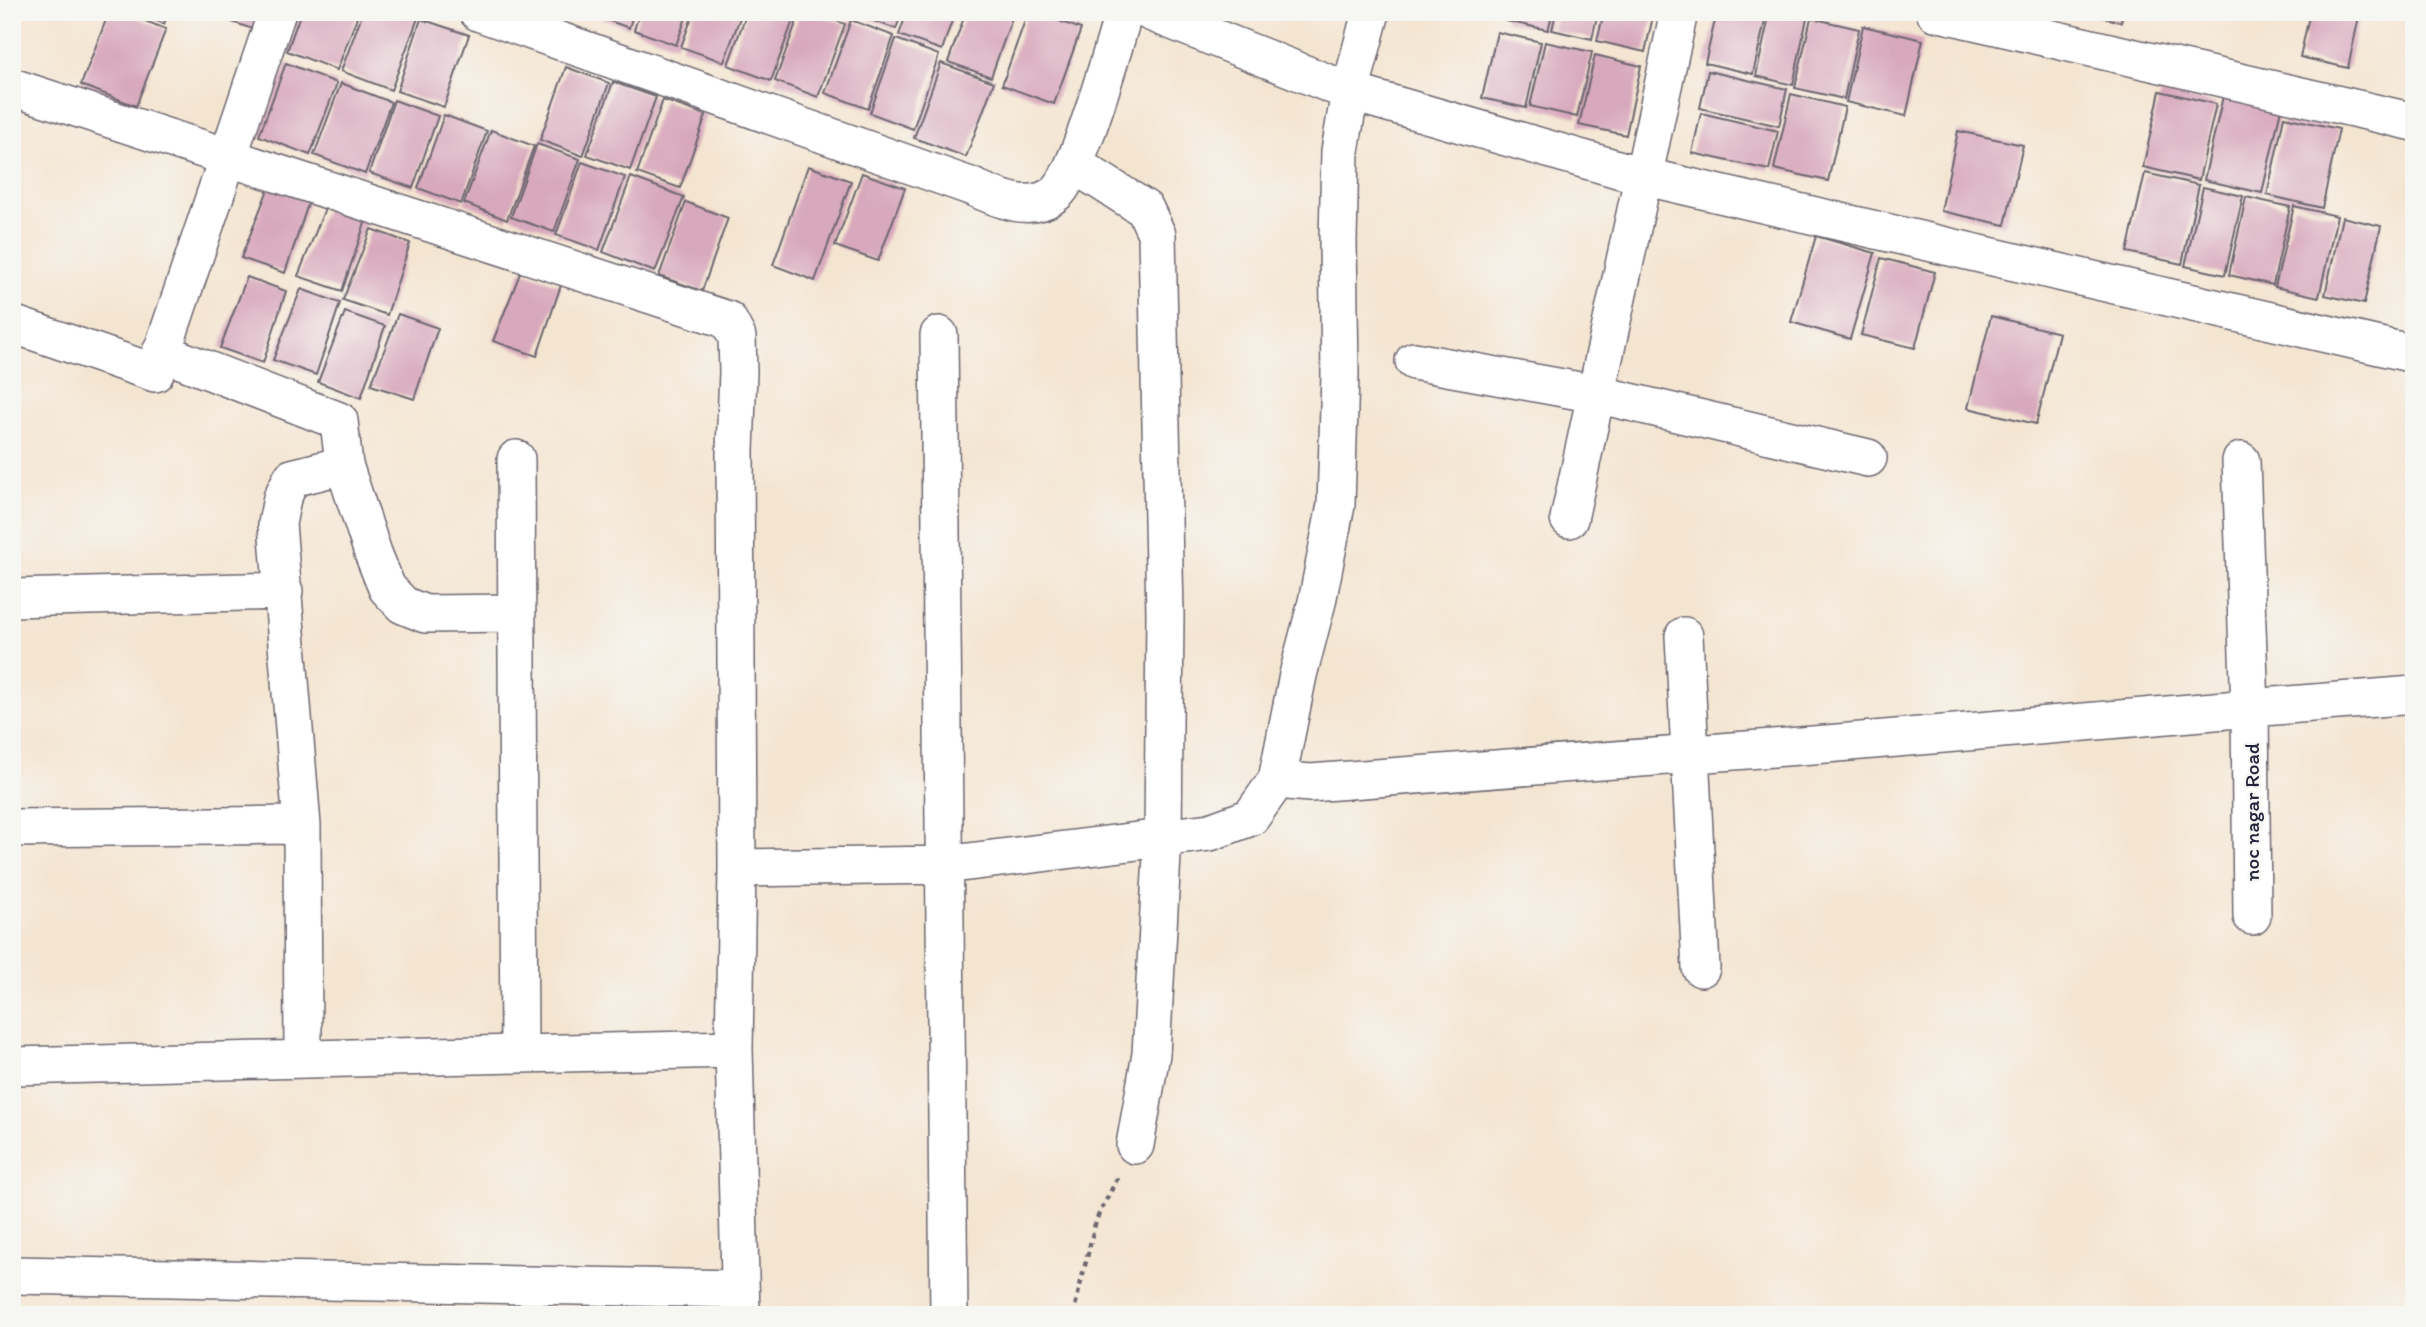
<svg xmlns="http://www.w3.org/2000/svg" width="2426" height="1327" font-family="Itim,sans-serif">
<rect width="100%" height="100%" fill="#f6f6f2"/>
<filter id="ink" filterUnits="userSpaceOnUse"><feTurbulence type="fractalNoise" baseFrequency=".0143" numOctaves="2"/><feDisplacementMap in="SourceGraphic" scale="14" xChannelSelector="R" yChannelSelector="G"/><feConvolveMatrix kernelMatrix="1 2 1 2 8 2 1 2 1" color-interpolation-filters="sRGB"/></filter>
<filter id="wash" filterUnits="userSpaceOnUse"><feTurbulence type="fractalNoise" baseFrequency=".00686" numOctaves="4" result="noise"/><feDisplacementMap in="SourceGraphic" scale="28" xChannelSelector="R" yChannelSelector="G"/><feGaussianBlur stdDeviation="1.57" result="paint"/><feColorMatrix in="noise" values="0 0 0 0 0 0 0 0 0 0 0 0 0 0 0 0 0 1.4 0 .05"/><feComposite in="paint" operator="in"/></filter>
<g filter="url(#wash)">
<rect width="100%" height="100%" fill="#f4e5d1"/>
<g id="blocks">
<path fill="#d8a8bc" d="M109,12H122L166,29L136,106L81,85Z
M135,12H169L164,24Z
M226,12H275L267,34L224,19Z
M301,12H359L337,70L287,51Z
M363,12H403L418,18L391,90L341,71Z
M585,12H634L629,28Z
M640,12H688L676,45L634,30Z
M694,12H742L724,62L681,47Z
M747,12H796L771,81L728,65Z
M800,12H813L845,24L818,97L775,81Z
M849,12H902L896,29Z
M907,12H955L942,50L899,35Z
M966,12H1014L991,77L948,62Z
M1028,12H1035L1081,29L1054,104L1002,85Z
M1508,12H1553L1548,30L1506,21Z
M1556,12H1598L1592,39L1552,30Z
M1604,12H1654L1645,52L1597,41Z
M1717,12H1767L1753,74L1705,63Z
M1770,12H1785L1807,18L1793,85L1756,76Z
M2083,12H2123L2121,22Z
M2310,12H2360L2348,68L2300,57Z
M1811,18L1859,29L1844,99L1795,88Z
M421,19L469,35L444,107L397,91Z
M851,20L894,36L868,109L825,93Z
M1863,26L1923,40L1906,116L1846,102Z
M1497,32L1541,42L1526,108L1482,98Z
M896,39L939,55L913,129L870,113Z
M1545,42L1592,52L1577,117L1530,106Z
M1595,55L1641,66L1626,135L1579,125Z
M286,63L337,83L310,155L259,136Z
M941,63L994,82L966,157L914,138Z
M566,67L609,83L583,156L540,140Z
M1708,71L1787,89L1779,126L1700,108Z
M613,82L656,97L630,170L587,155Z
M341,83L391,102L365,174L314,155Z
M2160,91L2216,104L2199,180L2143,167Z
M1791,94L1845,107L1828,181L1774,169Z
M2223,96L2281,109L2262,193L2204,180Z
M394,100L438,116L413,188L369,173Z
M663,100L706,115L680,188L637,173Z
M1701,113L1778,131L1769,170L1692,153Z
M444,115L487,131L461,204L418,188Z
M2284,117L2339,129L2322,208L2267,195Z
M491,130L534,146L507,220L464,203Z
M1958,131L2023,145L2005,225L1941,211Z
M537,144L580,159L554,232L511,217Z
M582,162L625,177L599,250L556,235Z
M808,166L851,181L815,281L773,265Z
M862,173L905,188L878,261L835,246Z
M2145,173L2199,185L2182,264L2127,252Z
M631,177L684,197L655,272L603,252Z
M269,187L309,201L285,273L241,258Z
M2203,187L2243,196L2225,275L2185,266Z
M2246,197L2290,207L2273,285L2229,275Z
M686,202L728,218L702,291L659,276Z
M326,206L366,220L342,291L298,276Z
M2294,206L2337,216L2319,297L2275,287Z
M2342,217L2381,226L2364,304L2325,295Z
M371,229L410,243L387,315L343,300Z
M1816,236L1875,253L1850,339L1791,322Z
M1881,258L1935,272L1915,348L1861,335Z
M521,271L561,285L537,356L493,341Z
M247,277L286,291L263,363L220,348Z
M301,289L340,303L316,375L273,360Z
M345,312L385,326L361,398L318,382Z
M398,314L438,328L414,399L371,385Z
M1991,316L2059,333L2036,424L1968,408Z"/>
</g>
</g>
<g filter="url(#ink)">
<use href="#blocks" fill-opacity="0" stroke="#6c6670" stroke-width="2"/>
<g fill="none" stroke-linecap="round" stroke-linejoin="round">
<defs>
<path id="minor" d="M478,12L970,186C996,197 1030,215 1056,193C1079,174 1113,47 1124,12
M1150,12L1350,92L1642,176L2414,354
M1935,12L2414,122
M12,87L728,320L737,337L738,372L735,450L737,868L734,1049L741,1315
M1075,165L1145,209L1157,235L1165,614L1163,838L1151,1054L1135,1145
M12,324L155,373L277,12
M939,335L949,1315
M161,352L339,421L344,465L373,553L387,588L403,605L425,614L517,613
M1414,361L1596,394L1868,458
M516,459L519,1054
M1569,519L1679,12
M12,598L284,591
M1684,636L1701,968
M1277,780L1310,783L1826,744L2250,708L2241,461
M12,828L302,825
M737,868L944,865L1210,832L1251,817L1277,780L1298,675L1317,602L1336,505L1340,375L1338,241L1340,151L1350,92L1371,12
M2252,916L2250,708L2414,695
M303,1059L302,825L277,524L282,498L292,478L344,465
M12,1066L734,1049
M12,1275L740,1289"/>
</defs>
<use href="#minor" stroke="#6c6670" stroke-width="40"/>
<path stroke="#6c6670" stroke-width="4.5" stroke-dasharray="5 5" stroke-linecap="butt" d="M1073,1315L1096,1220L1118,1177"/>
<use href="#minor" stroke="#fff" stroke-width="37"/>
</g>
</g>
<g text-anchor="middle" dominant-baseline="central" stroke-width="5" stroke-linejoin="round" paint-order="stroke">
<g font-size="21" fill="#22223b" stroke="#f6f6f2">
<text transform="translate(2251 812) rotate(-90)">noc nagar Road</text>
</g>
</g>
<rect width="2426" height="1327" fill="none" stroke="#f6f6f2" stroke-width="42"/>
</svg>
